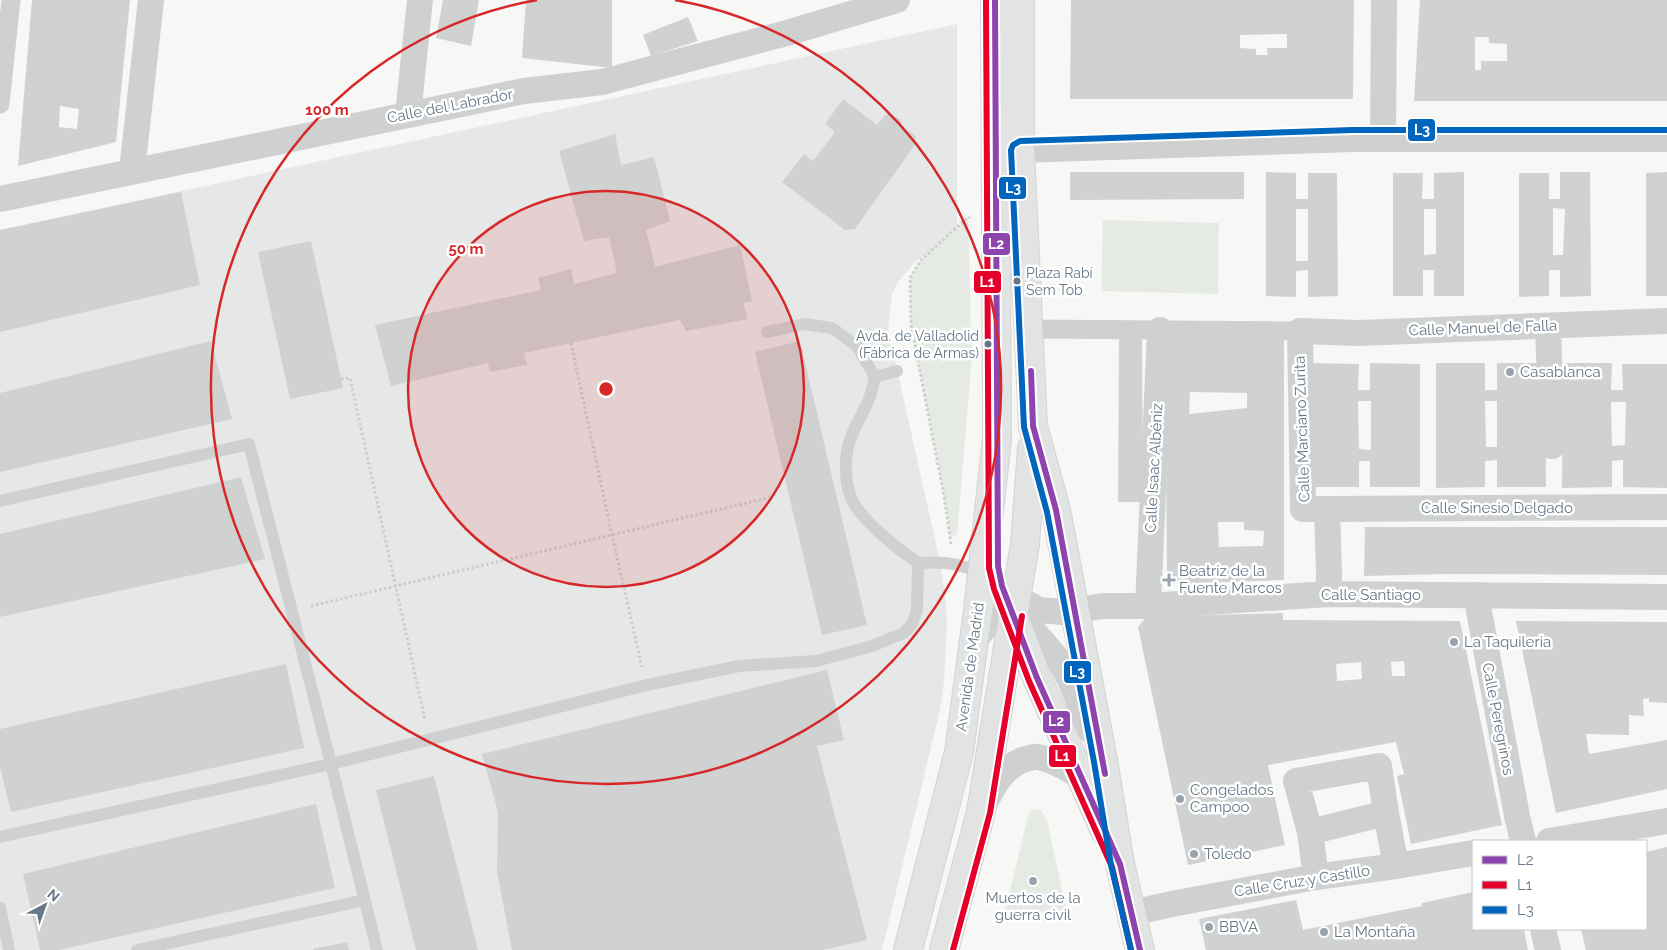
<svg xmlns="http://www.w3.org/2000/svg" width="1667" height="950" font-family="Raleway,sans-serif">
<rect width="100%" height="100%" fill="#f7f7f6"/>
<path fill="#e6e7e7" d="M957,24V228L942,243L914,263L898,282L892,294L888,329L940,562L945,594L947,623L944,682L940,710L882,950H0V230Z"/>
<path fill="#e6eae4" d="M968,217L972,356L957,535L950,536L944,496L911,325L910,278L921,260Z
M1103,220L1219,223L1218,294L1101,291Z
M1036,809L1041,810L1047,820L1069,922L1003,919L1028,816L1031,811Z"/>
<path fill="#d0d2d2" fill-rule="evenodd" d="M32,0H130L116,142L18,166ZM60,106L79,109L77,129L59,127Z
M443,0H479L471,46L436,38Z
M526,0H612V68L522,58Z
M1071,0H1354L1353,99H1070ZM1287,34V48H1267L1268,55H1256V49L1240,48V35Z
M1420,0H1667V101H1414ZM1475,37H1489V43L1507,44V61H1481V70H1475Z
M688,17L698,41L651,56L643,35Z
M843,99L877,125L885,115L891,114L901,120L902,126L916,136L915,145L855,229L845,230L782,182L804,154L813,161L835,132L825,124Z
M615,134L621,165L654,157L670,221L646,230L655,267L740,245L752,301L743,303L748,319L686,331L680,320L524,353L527,365L490,372L488,363L391,386L375,325L541,290L538,278L571,269L574,284L617,273L609,237L584,241L559,151Z
M1070,172H1244V199L1070,200Z
M1266,172L1296,173V199H1308V173H1337L1338,296L1308,297V270L1296,271V297L1266,296ZM1296,209H1308V261H1296Z
M1464,172V296H1434V270H1423V296H1393V173H1423L1422,199H1434V173ZM1424,209H1436V254L1424,255Z
M1560,172H1590L1591,296L1560,297V270H1549V296L1519,297V173H1549V199H1560ZM1553,208L1565,209L1563,255H1553Z
M1667,172V296H1646V173Z
M181,192L200,285L0,332V230Z
M311,241L343,388L290,399L258,252Z
M1119,332H1142L1143,502H1118Z
M1165,335H1284V580L1167,584ZM1190,392L1247,393V408L1189,414ZM1218,522H1244V530L1264,531L1263,546L1219,547Z
M211,341L232,419L0,472V393Z
M800,341L867,625L822,635L755,352Z
M1309,363L1359,364L1358,390H1370V363L1420,364V487H1370V461H1359V487H1309ZM1358,401H1371V450L1359,449Z
M1436,363H1485V390H1497V363H1545L1546,487H1497V460L1485,461V487L1436,488ZM1485,401H1497V447H1486Z
M1563,363H1612L1611,390H1623L1622,364H1667V488L1623,487V460L1612,461V487L1562,488ZM1611,402H1626L1625,445L1612,446Z
M241,477L265,559L0,617V534Z
M1365,527H1667V575L1447,574L1364,576Z
M1283,613V620L1460,621L1502,825L1411,844L1397,776L1404,774L1396,742L1268,765L1285,845L1188,865L1138,627L1146,617ZM1404,661L1405,676H1392L1391,662ZM1361,662L1362,679L1337,681L1336,664Z
M1516,621L1667,622V703L1649,702V698L1643,699L1644,716L1629,715V735L1586,734L1589,754L1667,740V789L1556,813Z
M286,664L304,748L11,812L0,767V729Z
M827,670L844,740L817,746L867,940L823,950H512L497,872L498,812L482,754Z
M434,776L478,950H416L376,790Z
M316,804L335,888L59,950H40L23,874Z
M1667,847V950H1586L1581,929H1646V852Z
M1473,892V929H1524L1528,950H1206L1199,919L1296,900L1303,930L1422,906V903Z
M347,942L349,950H313V949Z"/>
<g fill="none" stroke-linecap="round" stroke-linejoin="round">
<defs>
<path id="secondary" d="M995,0L997,438
M1020,0V150L1033,426"/>
<path id="primary" d="M1033,426L1056,510L1103,760L1120,864L1140,950
M1013,615L1037,678L1105,831
M908,950L959,752L978,611L997,438
M944,950L981,812L1025,544L1032,448"/>
</defs>
<use href="#secondary" stroke="#d4d5d6" stroke-width="30"/>
<use href="#primary" stroke="#d2d3d4" stroke-width="30"/>
<path stroke="#cccdce" stroke-width="3" stroke-dasharray="2.5 2.5" stroke-linecap="butt" d="M571,343L612,535L642,667
M341,379L350,378L425,720
M951,544L944,496L911,325L910,278L921,260L968,217L970,218
M311,606L772,497"/>
<path stroke="#cfd1d1" stroke-width="12" d="M767,332L804,324L832,328L857,346L875,377C873,384 872,392 869,399C864,412 856,424 851,437C844,455 844,482 852,500C862,521 899,550 918,563
M875,377L897,371
M0,501L249,444L331,764L0,837
M0,908L9,950
M137,950L365,900
M377,950L331,764L647,685L739,666L816,661L872,646L904,633L912,624L917,610L918,563C946,561 956,564 982,572L984,575"/>
<path stroke="#cfd1d1" stroke-width="19" d="M0,104L11,0
M1030,329L1300,331"/>
<path stroke="#cfd1d1" stroke-width="26" d="M408,114L420,0
M1383,139L1384,0
M1020,150L1353,139H1667
M132,171L151,0
M0,199L524,91L602,82L787,33L897,0
M1548,326L1552,446
M1327,509L1667,507
M1002,586L1016,597L1039,610L1063,612L1104,606H1148L1328,594L1667,597
M1328,594L1329,575L1327,509H1303L1300,331L1359,333L1667,321
M1476,595L1517,816L1523,841
M1148,606L1160,330
M974,642C981,632 989,619 1002,616C1004,615 1011,615 1013,616C1026,620 1059,659 1066,672C1076,691 1081,711 1090,730
M983,807C993,786 1003,766 1026,759C1030,758 1034,756 1038,757C1054,760 1067,768 1081,777
M1310,832L1386,813
M1549,841L1667,821
M1316,877L1310,832L1296,781L1379,766L1386,813L1396,866
M1132,913L1172,904L1316,877L1396,866L1473,853
M1543,929L1548,950"/>
<use href="#secondary" stroke="#e2e3e3" stroke-width="28"/>
<use href="#primary" stroke="#e2e3e3" stroke-width="28"/>
<defs>
<path id="bus-1" d="M995,0L998,566L1002,586L1037,678L1120,864L1140,950
M1031,371L1033,426L1056,510L1105,774"/>
<path id="bus-2" d="M986,0L989,568L994,589L1029,681L1112,867L1131,950
M953,950L990,813L1022,616"/>
<path id="bus-3" d="M1131,950L1111,865L1094,762L1047,512L1024,427L1011,150L1013,145L1020,141L1353,130H1667"/>
</defs>
<use href="#bus-1" stroke="#fff" stroke-width="10"/>
<use href="#bus-2" stroke="#fff" stroke-width="10"/>
<use href="#bus-3" stroke="#fff" stroke-width="10"/>
<use href="#bus-1" stroke="#8e44ad" stroke-width="6"/>
<use href="#bus-2" stroke="#e4002b" stroke-width="6"/>
<use href="#bus-3" stroke="#0065bd" stroke-width="6"/>
</g>
<circle cx="606" cy="389" r="198" fill="#d62828" fill-opacity=".12"/>
<g fill="none" stroke="#d62828" stroke-width="2.5">
<circle cx="606" cy="389" r="198"/>
<path d="M675 0A395 395 0 1 1 537 0"/>
</g>
<g fill="#667787" stroke="#fff" stroke-width="2">
<circle cx="1017" cy="281" r="4.5"/>
<circle cx="988" cy="344" r="4.5"/>
</g>
<g fill="#99a4ae" stroke="#fff" stroke-width="2">
<circle cx="1510" cy="372" r="5"/>
<path d="M1166.5 572.5h5v5h5v5h-5v5h-5v-5h-5v-5h5z"/>
<circle cx="1454" cy="642" r="5"/>
<circle cx="1180" cy="799" r="5"/>
<circle cx="1194" cy="854" r="5"/>
<circle cx="1033" cy="881" r="5"/>
<circle cx="1209" cy="927" r="5"/>
<circle cx="1324" cy="932" r="5"/>
</g>
<g text-anchor="middle" dominant-baseline="central" stroke-width="5" stroke-linejoin="round" paint-order="stroke">
<g font-size="14" fill="#667787" stroke="#fff" text-anchor="start">
<text x="1026" y="273">Plaza Rabí<tspan x="1026" dy="17">Sem Tob</tspan></text>
<text x="979" y="336" text-anchor="end">Avda. de Valladolid<tspan x="979" dy="17">(Fábrica de Armas)</tspan></text>
</g>
<g font-size="15" fill="#667787" stroke="#fff">
<text transform="translate(450 106) rotate(-11)">Calle del Labrador</text>
<text transform="translate(1483 328) rotate(-2)">Calle Manuel de Falla</text>
<text transform="translate(1302 429) rotate(-92)">Calle Marciano Zurita</text>
<text transform="translate(1154 468) rotate(-87)">Calle Isaac Albéniz</text>
<text x="1497" y="508">Calle Sinesio Delgado</text>
<text x="1371" y="595">Calle Santiago</text>
<text transform="translate(970 667) rotate(-82)">Avenida de Madrid</text>
<text transform="translate(1498 719) rotate(79)">Calle Peregrinos</text>
<text transform="translate(1302 881) rotate(-9)">Calle Cruz y Castillo</text>
</g>
<g font-size="15" fill="#667787" stroke="#fff" text-anchor="start">
<text x="1520" y="372">Casablanca</text>
<text x="1179" y="571">Beatriz de la<tspan x="1179" dy="17">Fuente Marcos</tspan></text>
<text x="1464" y="642">La Taquileria</text>
<text x="1190" y="790">Congelados<tspan x="1190" dy="17">Campoo</tspan></text>
<text x="1204" y="854">Toledo</text>
<text x="1033" y="898" text-anchor="middle">Muertos de la<tspan x="1033" dy="17">guerra civil</tspan></text>
<text x="1219" y="927">BBVA</text>
<text x="1334" y="932">La Montaña</text>
</g>
</g>
<circle cx="606" cy="389" r="8" fill="#d62828" stroke="#fff" stroke-width="2.5"/>
<g font-size="15" text-anchor="middle" font-weight="bold" fill="#d62828" stroke="#fff" stroke-width="5" stroke-linejoin="round" paint-order="stroke">
<text x="327" y="115">100 m</text>
<text x="466" y="254">50 m</text>
</g>
<g stroke="#fff" stroke-width="2">
<rect x="1407" y="118" width="29" height="24" rx="5" fill="#0065bd"/>
<rect x="998" y="176" width="29" height="24" rx="5" fill="#0065bd"/>
<rect x="982" y="232" width="29" height="24" rx="5" fill="#8e44ad"/>
<rect x="973" y="270" width="29" height="24" rx="5" fill="#e4002b"/>
<rect x="1063" y="660" width="29" height="24" rx="5" fill="#0065bd"/>
<rect x="1042" y="710" width="29" height="24" rx="5" fill="#8e44ad"/>
<rect x="1048" y="744" width="29" height="24" rx="5" fill="#e4002b"/>
</g>
<g font-size="14" text-anchor="middle" font-weight="bold" fill="#fff">
<text x="1422" y="135">L3</text>
<text x="1013" y="193">L3</text>
<text x="996" y="249">L2</text>
<text x="987" y="287">L1</text>
<text x="1077" y="677">L3</text>
<text x="1056" y="726">L2</text>
<text x="1062" y="761">L1</text>
</g>
<rect x="1472" y="840" width="175" height="90" fill="#ffffff" stroke="#c2c9cf"/>
<rect x="1482" y="856" width="25" height="8" fill="#8e44ad" stroke="#c2c9cf"/>
<text x="1517" y="865" font-size="15" fill="#667787">L2</text>
<rect x="1482" y="881" width="25" height="8" fill="#e4002b" stroke="#c2c9cf"/>
<text x="1517" y="890" font-size="15" fill="#667787">L1</text>
<rect x="1482" y="906" width="25" height="8" fill="#0065bd" stroke="#c2c9cf"/>
<text x="1517" y="915" font-size="15" fill="#667787">L3</text>
<g transform="translate(45 905) rotate(41)" stroke="#ffffff" stroke-width="4" paint-order="stroke">
<path d="M0-4L9 19L0 12L-9 19Z" fill="#667787"/>
<text y="-8" font-size="14" font-weight="bold" text-anchor="middle" fill="#667787">N</text>
</g>
</svg>
